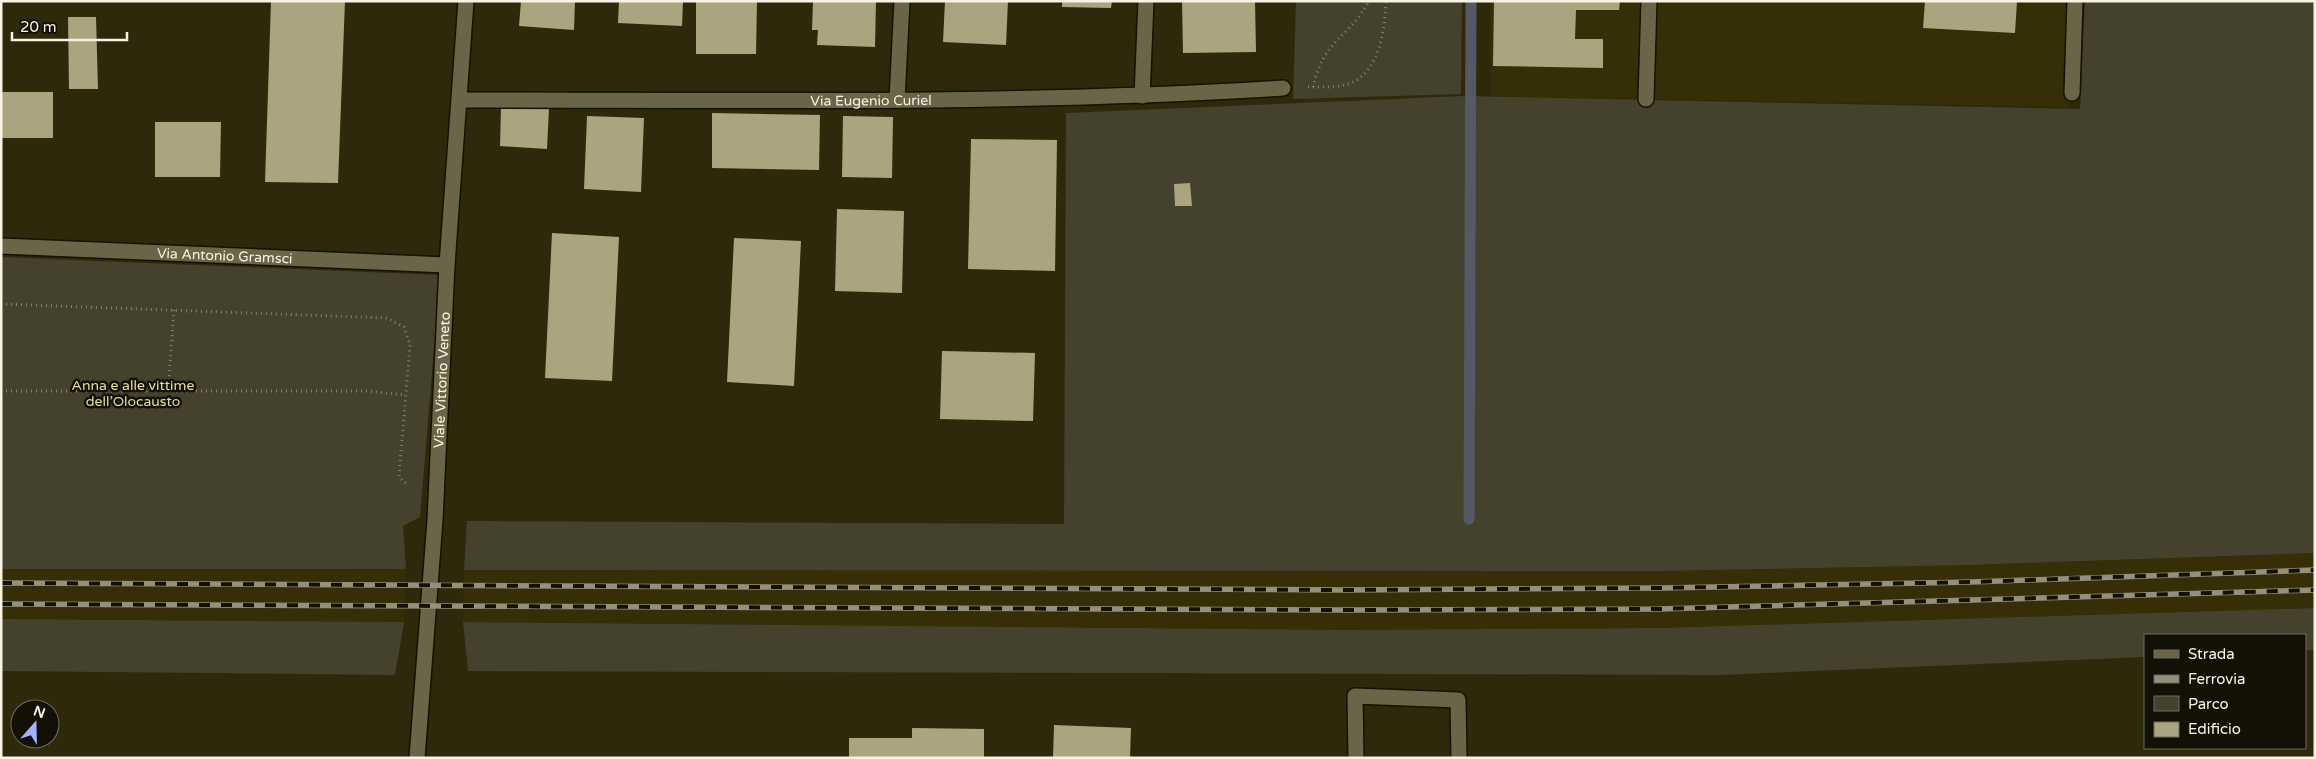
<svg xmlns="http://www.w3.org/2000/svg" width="2316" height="759" font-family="'Varela Round',sans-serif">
<rect width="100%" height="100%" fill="#2e290b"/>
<path fill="#352e07" d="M1490,1H2071L2069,107L1491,96Z
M2315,553V608L1661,628L1345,630L463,622L464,570L1660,571L1970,565Z
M1,569H406L404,622L1,619Z"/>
<path fill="#44412c" d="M1296,1H1462L1461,94L1293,99Z
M2085,1H2315V553L1970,565L1660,571L464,570L467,521L1064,524L1066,113L1463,96L2080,109Z
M1,257L440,275L420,517L403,526L406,569H1Z
M2315,608V650H2305V635H2145V657L1720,675L468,671L463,622L1345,630L1661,628Z
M1,619L404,622L395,675L1,671Z"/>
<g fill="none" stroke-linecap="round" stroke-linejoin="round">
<path stroke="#555865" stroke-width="11" d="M1469,519L1471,1"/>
</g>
<path fill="#aba57f" d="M271,1H345L338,183L265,182Z
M521,1H575L574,30L519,26Z
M619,1H683L682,26L618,23Z
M696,1H757L756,54H696Z
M813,1H876L875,47L817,45L818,30H812Z
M945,1H1008L1006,45L943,42Z
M1062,1H1112L1111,8L1062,7Z
M1182,1H1255L1256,52L1183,53Z
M1494,1H1620L1619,10H1576L1575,39H1603V68L1493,66Z
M1925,1H2017L2015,33L1923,28Z
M68,17H96L98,89H69Z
M1,92H53V138H1Z
M501,107L549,108L547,149L500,146Z
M712,113L820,115L819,170L712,168Z
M587,116L644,118L641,192L584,189Z
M843,116L893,117L892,178L842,177Z
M155,122H221L220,177H155Z
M971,139L1057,140L1055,271L968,269Z
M1190,183L1192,206H1175L1174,184Z
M837,209L904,211L902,293L835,291Z
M552,233L619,237L612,381L545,378Z
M734,238L801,241L794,386L727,382Z
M942,351L1035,353L1033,421L940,419Z
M1054,725L1131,728L1130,758H1053Z
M912,728L984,729V758H849V738H912Z"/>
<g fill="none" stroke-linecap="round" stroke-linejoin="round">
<defs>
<g id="minor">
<path d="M2072,93L2075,1"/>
<path d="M1142,96L1146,1"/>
<path d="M1646,99L1649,1"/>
<path id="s1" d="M460,100C734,100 1009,105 1283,88"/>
<path d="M897,100L902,1"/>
<path id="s2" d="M1,246L447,265"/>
<path id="s3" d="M417,758L435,520L447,265L466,1"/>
<path d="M1356,758L1355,696L1458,700L1459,758"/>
</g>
</defs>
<use href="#minor" stroke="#161100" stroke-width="18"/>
<path stroke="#87836b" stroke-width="3" stroke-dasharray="1 4" stroke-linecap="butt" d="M1308,87C1322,87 1338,88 1351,83C1380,71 1385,28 1386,1
M1313,87C1323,40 1350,37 1369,1
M1,304L387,318L404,327L410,344L399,477L408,485
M1,391H366L405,395
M168,391L174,310"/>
<use href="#minor" stroke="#6a6547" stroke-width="15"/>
<defs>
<path id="rail" d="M1,583L1344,590L1662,588L1972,582L2315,570
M1,604L1345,610L1660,609L2315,590"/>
</defs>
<use href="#rail" stroke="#949079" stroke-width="5.5"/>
<use href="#rail" stroke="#131106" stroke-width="4" stroke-dasharray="11" stroke-linecap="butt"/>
</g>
<g text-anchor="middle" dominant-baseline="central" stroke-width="5" stroke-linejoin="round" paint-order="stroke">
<g font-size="14" fill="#f7f4e3" stroke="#131106">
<text stroke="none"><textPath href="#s1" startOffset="411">Via Eugenio Curiel</textPath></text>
<text stroke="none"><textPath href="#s2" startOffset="224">Via Antonio Gramsci</textPath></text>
<text stroke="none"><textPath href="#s3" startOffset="379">Viale Vittorio Veneto</textPath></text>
</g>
<g font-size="14" fill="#e8de9e" stroke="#131106">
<text x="133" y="385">Anna e alle vittime<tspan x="133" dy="16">dell’Olocausto</tspan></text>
</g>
</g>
<rect width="2316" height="759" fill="none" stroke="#f7f4e3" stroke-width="5"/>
<rect x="2144" y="634" width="162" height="115" fill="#131106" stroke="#6e6c5e"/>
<rect x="2154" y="650" width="25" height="8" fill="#6a6547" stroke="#6e6c5e"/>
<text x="2188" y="659" font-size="15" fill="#f7f4e3">Strada</text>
<rect x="2154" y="675" width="25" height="8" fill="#949079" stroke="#6e6c5e"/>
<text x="2188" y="684" font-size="15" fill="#f7f4e3">Ferrovia</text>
<rect x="2154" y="696" width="25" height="15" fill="#44412c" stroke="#6e6c5e"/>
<text x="2188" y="709" font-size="15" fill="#f7f4e3">Parco</text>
<rect x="2154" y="722" width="25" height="15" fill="#aba57f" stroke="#6e6c5e"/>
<text x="2188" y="734" font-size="15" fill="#f7f4e3">Edificio</text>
<g transform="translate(35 724) rotate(20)"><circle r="24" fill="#131106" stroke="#6e6c5e"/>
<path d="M0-4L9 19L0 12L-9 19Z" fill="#a1b3fd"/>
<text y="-8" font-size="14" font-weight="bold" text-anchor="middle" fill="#f7f4e3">N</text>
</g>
<path d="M12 32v8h115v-8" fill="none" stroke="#f7f4e3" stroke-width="2.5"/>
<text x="20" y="32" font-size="15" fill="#f7f4e3" stroke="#131106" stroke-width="4" paint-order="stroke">20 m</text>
</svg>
